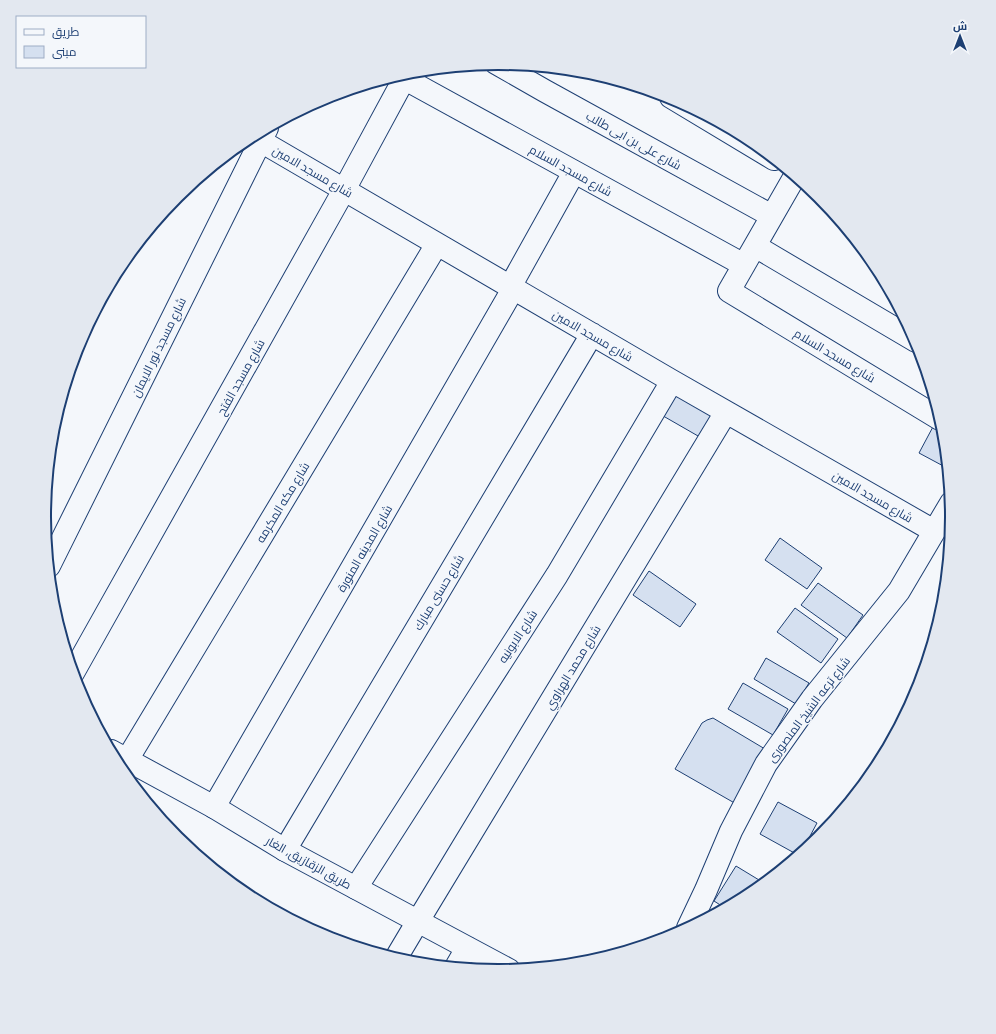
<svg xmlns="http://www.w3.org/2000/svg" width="996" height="1034" font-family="Barlow,Cairo,sans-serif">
<rect width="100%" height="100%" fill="#f4f7fb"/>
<path fill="#d5e0f0" stroke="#1d3f73" d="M673,386L721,414L705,440L658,413Z
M935,423L943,429L947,468L919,453Z
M780,538L822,568L807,589L765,560Z
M649,571L696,604L680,627L633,595Z
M818,583L863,615L847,638L801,605Z
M795,608L838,639L821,663L777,632Z
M766,658L809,683L796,704L754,679Z
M743,683L788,709L773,735L728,709Z
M713,718L770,752L738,805L675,769L702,723L707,720Z
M778,802L817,823L801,853L798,855L760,834Z
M736,866L764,883L750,895L725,908L714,901Z"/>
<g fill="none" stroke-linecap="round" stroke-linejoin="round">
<defs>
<path id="minor" d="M496,63L545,91L772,216
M398,75L744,265
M671,97L774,159
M252,136L672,381L934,531
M795,176L729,291L940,419
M755,246L916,341
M510,287L574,172
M49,566L267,128
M73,673L344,190L404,79
M127,760L437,244
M214,807L513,289
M285,850L592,334
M356,888L557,575L672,381
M688,928L706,890L731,831L766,764L812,699L899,591L951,503
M396,958L418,921L726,412
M456,967L467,948"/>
<path id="major" d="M111,751L214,807L285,850L509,970"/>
</defs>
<use href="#minor" stroke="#1d3f73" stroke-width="24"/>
<use href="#major" stroke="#1d3f73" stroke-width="24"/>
<use href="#minor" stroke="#f4f7fb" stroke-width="22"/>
<use href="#major" stroke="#f4f7fb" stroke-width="22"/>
</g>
<g text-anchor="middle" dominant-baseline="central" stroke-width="3" stroke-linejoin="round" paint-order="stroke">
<g font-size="12" fill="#1d3f73" stroke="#f4f7fb">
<text transform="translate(634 140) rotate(29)">شارع على بن ابى طالب</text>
<text transform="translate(571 170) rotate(29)">شارع مسجد السلام</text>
<text transform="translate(313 171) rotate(30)">شارع مسجد الامين</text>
<text transform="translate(593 335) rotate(30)">شارع مسجد الامين</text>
<text transform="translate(158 347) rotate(-64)">شارع مسجد نور الايمان</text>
<text transform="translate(835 355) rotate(31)">شارع مسجد السلام</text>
<text transform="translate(240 377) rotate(-61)">شارع مسجد الفتح</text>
<text transform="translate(873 496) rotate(30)">شارع مسجد الامين</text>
<text transform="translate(282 502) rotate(-59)">شارع مكه المكرمه</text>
<text transform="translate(364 548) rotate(-60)">شارع المدينه المنورة</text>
<text transform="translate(438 592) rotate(-59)">شارع حسنى مبارك</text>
<text transform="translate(517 636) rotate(-57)">شارع الابونيه</text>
<text transform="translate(572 667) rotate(-59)">شارع محمد الهراوي</text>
<text transform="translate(808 709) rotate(-53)">شارع ترعه الشيخ المنصورى</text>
<text transform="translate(309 862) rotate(29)">طريق الزقازيق, الغار</text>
</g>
</g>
<path d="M0 0H996V1034H0ZM51 517a447 447 0 1 1 894 0a447 447 0 1 1-894 0Z" fill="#e3e8f0" fill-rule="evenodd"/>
<path fill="none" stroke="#1d3f73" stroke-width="2" d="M51 517a447 447 0 1 1 894 0a447 447 0 1 1-894 0Z"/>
<rect x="16" y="16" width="130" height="52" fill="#f4f7fb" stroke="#9eadc5"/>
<rect x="24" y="29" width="20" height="6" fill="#f4f7fb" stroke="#9eadc5"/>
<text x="52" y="36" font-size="12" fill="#1d3f73">طريق</text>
<rect x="24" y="46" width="20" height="12" fill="#d5e0f0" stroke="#9eadc5"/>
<text x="52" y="56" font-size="12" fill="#1d3f73">مبنى</text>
<g transform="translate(960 36)" stroke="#f4f7fb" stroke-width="3" paint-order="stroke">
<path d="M0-3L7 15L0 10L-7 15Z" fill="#1d3f73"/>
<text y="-6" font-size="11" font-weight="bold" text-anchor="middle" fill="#1d3f73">ش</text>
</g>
</svg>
